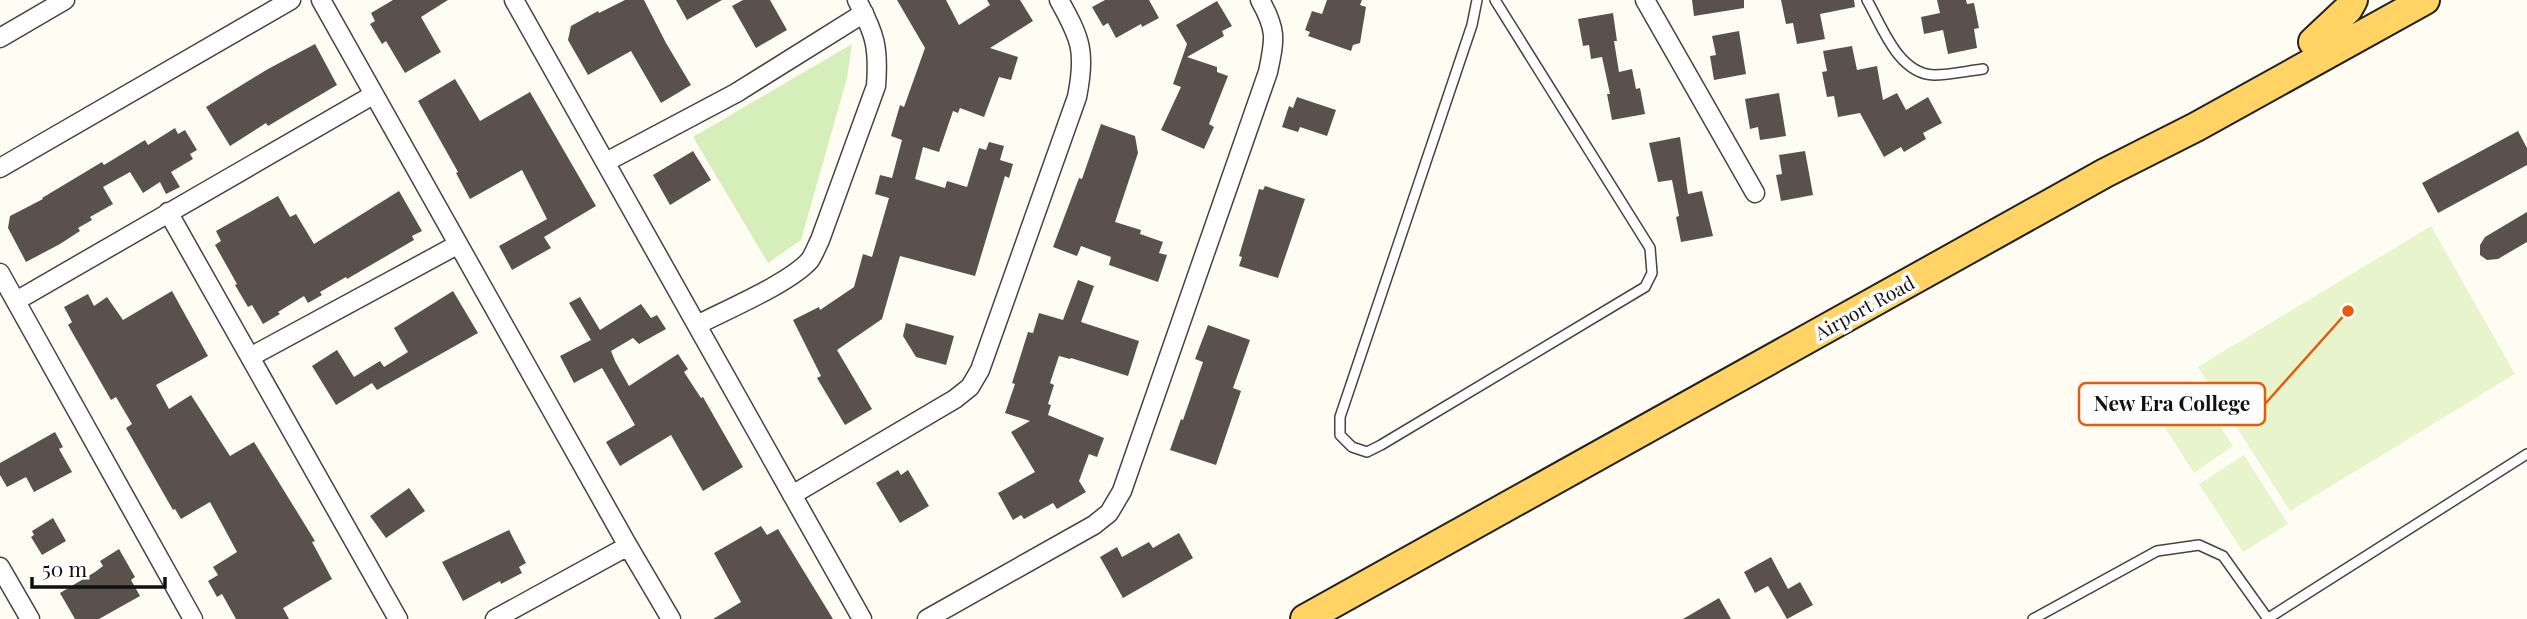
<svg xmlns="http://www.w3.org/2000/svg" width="2527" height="619" font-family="'Playfair Display',serif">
<rect width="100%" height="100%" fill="#fffcf4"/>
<path fill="#d6eeb9" d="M852,44L847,78L801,240L768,263L693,137Z"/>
<path fill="#e8f4cc" d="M2431,226L2515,374L2290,511L2198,367Z
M2190,380L2233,446L2194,473L2152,407Z
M2244,455L2288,524L2243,552L2199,484Z"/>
<path fill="#5a514c" d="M393,0H448L421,17L441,52L405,73L386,41L382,44L370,24L375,21L371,13Z
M625,0H644L666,43L691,85L661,103L631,51L588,75L568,40L571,26L598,11L599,13Z
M676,0H722L687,20Z
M743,0H770L787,30L756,48L732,6Z
M897,0H946L959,25L990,5L987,0H1020L1033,21L990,48L1018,57L1011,80L999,77L984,117L960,108L958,113L953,111L939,152L923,147L915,179L945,188L947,181L967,187L979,148L986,150L989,142L1004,146L1000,160L1013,164L1009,178L1005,176L975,276L900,256L882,319L837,350L872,409L845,425L817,378L821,376L793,320L819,307L820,310L854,287L863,254L872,257L889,198L875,194L880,175L892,178L902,140L891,136L900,105L904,107L925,48Z
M1105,0H1149L1159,18L1142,27L1141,24L1116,38L1108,23L1103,26L1092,7Z
M1327,0H1362L1360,5L1366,7L1360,43L1353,45L1351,51L1308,36L1310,32L1305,30L1312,11L1322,14Z
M1692,0H1744V8L1694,16Z
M1781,0H1854L1855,7L1820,14L1825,39L1797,44L1793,23L1786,24Z
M1937,0H1966L1967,4L1974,3L1979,28L1974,29L1977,48L1948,54L1943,30L1924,34L1921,17L1940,13Z
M1217,1L1232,26L1222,31L1224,36L1187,57L1217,67V72L1228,76L1209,124L1214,127L1204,149L1161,130L1181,87L1173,84L1187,44L1176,25Z
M1613,13L1617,41H1614L1619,72L1632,69L1636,89L1640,88L1645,114L1612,120L1607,94H1610L1602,57L1591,59L1589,45L1583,46L1578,19Z
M1739,31L1746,74L1714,80L1710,56L1716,55L1712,36Z
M315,44L337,85L268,126L266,123L230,146L206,107L268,69Z
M1852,46L1857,70L1877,66L1883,100L1897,93L1906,110L1928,97L1942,123L1923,133L1926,139L1904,152L1901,147L1884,157L1860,113L1838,117L1834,96L1827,97L1822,72L1827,71L1823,51Z
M455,79L480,121L530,92L596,206L544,237L551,248L512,270L499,246L547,219L522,170L470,199L456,173L458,172L418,101Z
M1779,93L1786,136L1760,140L1758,127L1750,129L1745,99Z
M1297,97L1336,110L1327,136L1300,127L1298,132L1282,127L1289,106L1293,108Z
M1101,124L1135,136L1138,153L1115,222L1141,230L1140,234L1163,242L1159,253L1167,255L1158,282L1109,265L1111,257L1081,246L1077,256L1053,247L1079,178L1082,179Z
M175,128L178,134L185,130L197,150L190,154L193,159L171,172L180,187L166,194L160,182L143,193L130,172L103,187L113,204L90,217L92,220L78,228L80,231L60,244L26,262L8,228L10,216L43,199L42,198L102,162L104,165L145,140L148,145Z
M2518,131L2527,148V165L2438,213L2422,183Z
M1680,137L1688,194L1702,191L1713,236L1681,242L1676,217L1679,216L1672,180L1658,182L1649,143Z
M693,151L711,180L670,205L653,175Z
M1805,151L1813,195L1781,201L1776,175L1782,174L1779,155Z
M1265,186L1305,199L1278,278L1239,266L1242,257L1239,256L1259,189L1263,190Z
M399,191L422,231L412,236L414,240L347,279L346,277L320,292L322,295L308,303L304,296L278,312L280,314L263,324L252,305L248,307L235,285L237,284L215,245L221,241L216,231L278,196L290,217L296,214L314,244Z
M2527,212V242L2498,259L2487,260L2480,255V245L2485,237Z
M1078,280L1094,286L1081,322L1139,341L1128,376L1071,358L1070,359L1059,356L1050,383L1054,385L1048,404L1051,405L1048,415L1104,438L1097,457L1089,454L1079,481L1086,492L1057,509L1053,503L1024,519L1021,515L1013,520L998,493L1035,472L1011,432L1030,421L1005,413L1015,384L1012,383L1028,332L1033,333L1039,313L1063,320Z
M172,291L208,356L156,385L169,409L191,395L230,456L254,442L315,541L312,542L332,579L283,608L289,619H236L222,594L217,597L208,581L218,575L213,567L237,552L210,502L181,519L175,509L173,510L126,428L132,424L116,397L111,400L68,325L72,322L64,307L88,294L94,306L107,297L123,320Z
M453,291L478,333L377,390L372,383L336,405L312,366L337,350L354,377L380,361L384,367L408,352L394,328Z
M580,297L600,330L641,304L651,318L657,315L666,329L639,344L633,338L611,351L615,361L629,386L678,354L688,369L684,372L701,398L703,397L743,467L703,491L671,435L620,466L606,442L635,425L602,368L574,383L560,356L591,340L569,303Z
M906,323L954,336L946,365L916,357L903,336Z
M1208,325L1250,340L1233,388L1241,391L1216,465L1170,450L1181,419L1183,420L1203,362L1195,359Z
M55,432L63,447L59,449L72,472L34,492L26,477L7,487L0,475V463Z
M898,470L901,475L908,470L929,506L900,523L876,483Z
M409,488L425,511L386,538L370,516Z
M53,518L66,541L42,555L31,537L34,535L32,531Z
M761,526L767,535L778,529L833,619H713L741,602L714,553Z
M509,530L526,563L519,567L522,573L501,584L500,581L463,601L442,562Z
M1179,533L1193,558L1123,598L1100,557L1117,547L1122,557L1149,542L1153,548Z
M119,549L135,577L131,580L140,596L99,619H75L60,593L95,572L103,566L100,561Z
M1771,557L1788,589L1800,582L1813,605L1787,619L1768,586L1755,593L1744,572Z
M1719,598L1731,619H1683Z"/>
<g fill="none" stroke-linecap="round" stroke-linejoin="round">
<defs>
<path id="lane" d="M1477,0L1472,25L1340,417V435L1352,447L1367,452L1381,445L1645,287L1652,273L1650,248L1495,0
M1867,0C1882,26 1898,74 1934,75C1950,75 1967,71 1983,69
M2033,619L2157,551L2199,545L2223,556L2268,619
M2267,619L2527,454"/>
<path id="street" d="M321,0L628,546L671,619
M514,0L862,619
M1645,0L1755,193
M0,38L65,0
M606,162L736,93L864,13
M0,168L291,0
M168,212L398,619
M0,273L193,619
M16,301L373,95
M697,325C726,310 790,283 810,260C814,254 817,246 820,240L876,86C879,47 875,34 857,0
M250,357L457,245
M792,495L955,399L970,387L980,370L1077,97C1086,52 1081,39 1059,0
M0,567L30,619
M495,619L628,546
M927,619L1094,525L1109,513L1122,491L1268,72C1275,39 1277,30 1260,0"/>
<path id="primary" d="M2313,42L2348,9L2353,0
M1305,619L2105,173L2196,127L2425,0"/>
</defs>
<use href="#lane" stroke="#444" stroke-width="12"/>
<use href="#street" stroke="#444" stroke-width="21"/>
<use href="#primary" stroke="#222" stroke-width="32"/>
<use href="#lane" stroke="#fff" stroke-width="9"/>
<use href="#street" stroke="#fff" stroke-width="18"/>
<use href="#primary" stroke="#ffd464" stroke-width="28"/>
</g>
<g text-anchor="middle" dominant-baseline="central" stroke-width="7" stroke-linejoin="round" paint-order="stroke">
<g font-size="19" fill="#111" stroke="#fff">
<text transform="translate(1864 307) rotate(-29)">Airport Road</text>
</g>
</g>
<path fill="none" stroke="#e8590c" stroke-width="2.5" d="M2348 311L2265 404"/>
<circle fill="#e8590c" stroke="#fff" stroke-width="2.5" cx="2348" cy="311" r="7"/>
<rect fill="#fff" stroke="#e8590c" stroke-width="2.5" x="2079" y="383" width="186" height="42" rx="7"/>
<g font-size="21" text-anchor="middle" font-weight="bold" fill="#111">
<text x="2172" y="411">New Era College</text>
</g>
<path d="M32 577v10h133v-10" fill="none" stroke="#111111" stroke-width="3.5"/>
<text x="42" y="577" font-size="21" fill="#111111" stroke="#ffffff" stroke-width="5" paint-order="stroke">50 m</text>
</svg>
